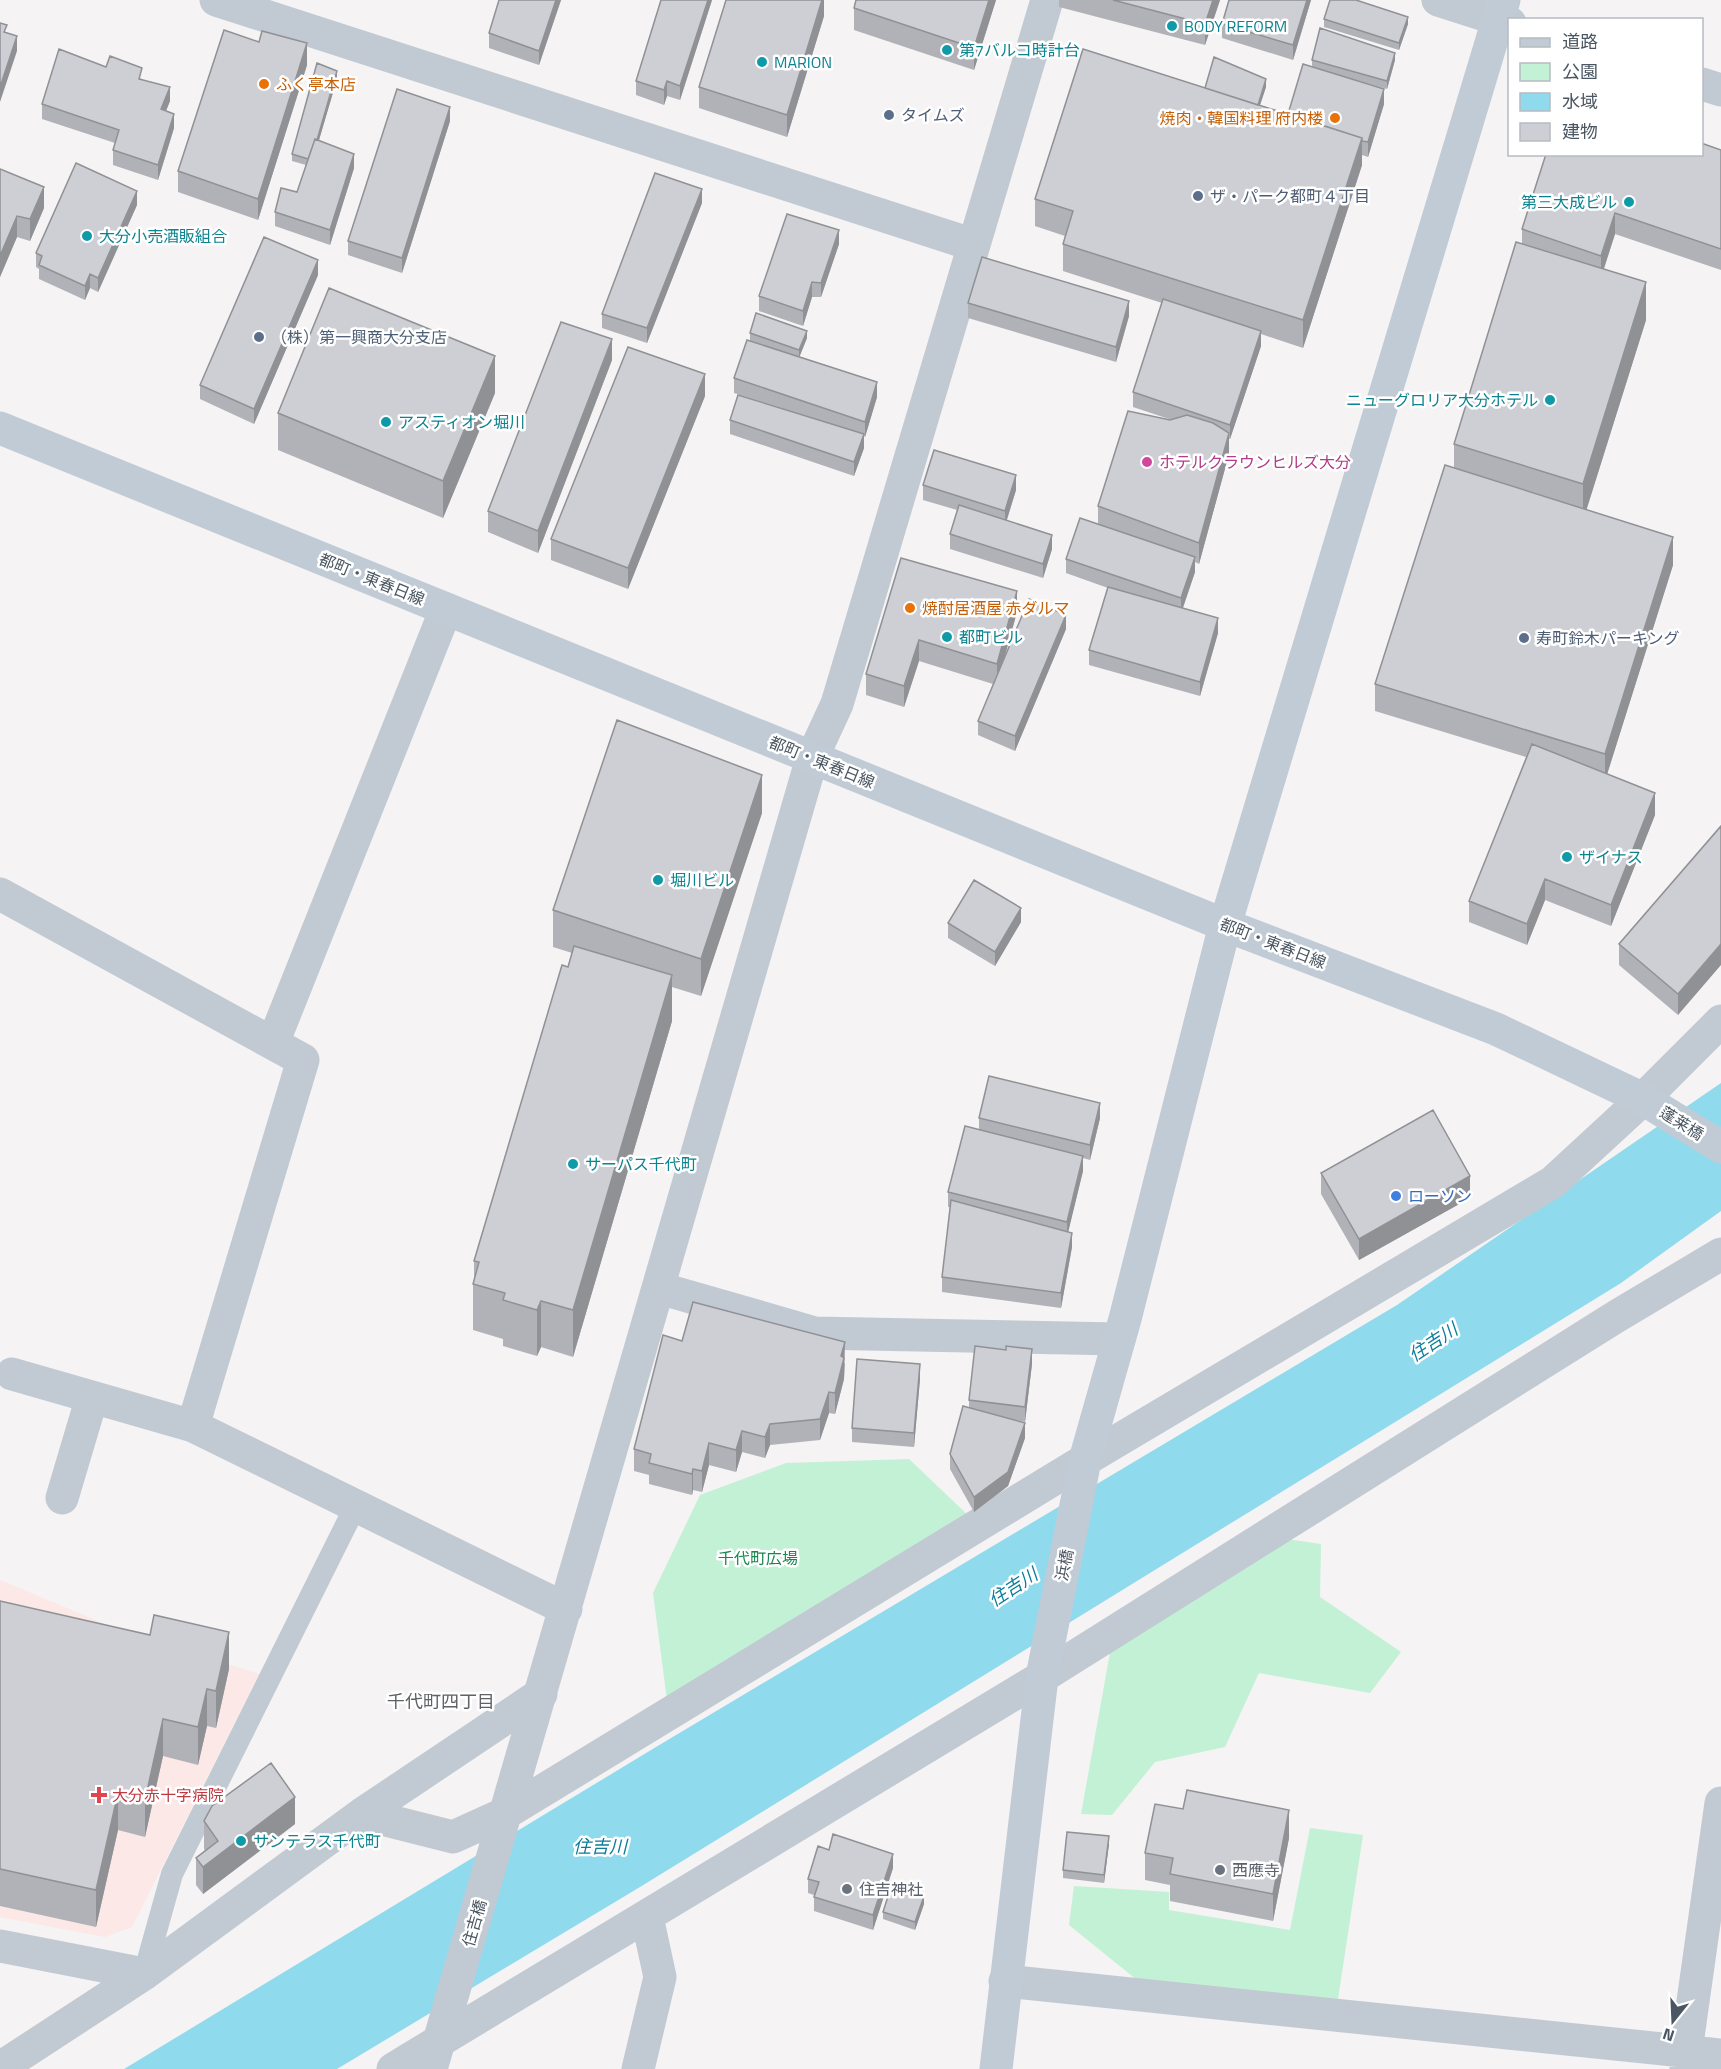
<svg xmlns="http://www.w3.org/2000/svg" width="1721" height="2069" font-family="'Titillium Web','Noto Sans JP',sans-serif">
<rect width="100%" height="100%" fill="#f5f3f3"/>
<path fill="#fce8e6" d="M0,1580L119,1630L259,1674L132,1927L105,1937L0,1917Z"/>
<path fill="#c3f1d5" d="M909,1459L971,1518L668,1708L653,1593L700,1495L786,1463Z
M1287,1539L1321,1544L1320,1597L1401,1652L1370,1693L1259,1673L1225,1747L1155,1762L1112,1815L1081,1814L1111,1647Z
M1310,1828L1363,1835L1338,1999L1153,1993L1069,1925L1074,1886L1169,1892V1910L1290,1930Z"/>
<path fill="#90daee" d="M1721,1083V1211L1621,1283L640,1887L337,2069H124L656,1747L1397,1305Z"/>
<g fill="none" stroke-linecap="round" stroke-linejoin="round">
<path stroke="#c1cad2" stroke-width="22" d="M144,1974L172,1874L356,1505"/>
<path stroke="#c1cad2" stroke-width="33" d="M216,0L974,245
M1438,0L1510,23
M1702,84L1721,90
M0,894L303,1060L193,1426
M273,1043L446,609
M659,1288L815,1333L1119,1339
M12,1374L193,1426L566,1609
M62,1498L92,1397
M362,1814L453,1837L506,1813L1085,1460L1553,1182L1643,1099L1721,1021
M0,1946L144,1974
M1005,1981L1721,2055
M0,2068L144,1974L362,1814L541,1694
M393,2069L1042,1677L1617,1316L1721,1254
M431,2069L812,758L837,704L1047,0
M638,2069L660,1977L647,1917
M1686,2069V2051L1721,1803"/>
<path stroke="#c1cbd6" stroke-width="33" d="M0,428L1225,925L1496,1029L1643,1099L1721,1147
M996,2069L1042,1677L1085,1460L1125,1319L1225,925L1504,0"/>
</g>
<path fill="#b0b2b7" d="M561,0L539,65L489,48V33Z
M661,0H712L680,100L667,96L664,105L636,95V81Z
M824,0V16L787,137L699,108V87Z
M856,0H996L974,70L854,30V8Z
M1059,0H1220L1205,45L1059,7Z
M1311,0L1293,60L1222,38V24Z
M1324,19L1408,24L1399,50L1324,27Z
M1312,60H1395L1387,89L1345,77L1384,104L1368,157L1362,155V165L1303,348L1261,334V346L1230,439H1229V454L1199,564L1195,562V572L1183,608L1218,633L1200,696L1089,665V650L1108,588L1066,573V559L1098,524V506L1170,420H1172L1133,407V392L1162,303L1063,271V244L1065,236L1035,226V199L1205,88L1266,87L1260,105L1288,114L1312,67Z
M307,65L258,220L178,192V171Z
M106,67L142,79L170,101L166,111L174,128L158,180L113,165V150L115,143L42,119V104Z
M337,79L319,140L354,168L330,245L275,226V212L297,192L306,165L292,161V154Z
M450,121L402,273L348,255V241Z
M1721,150V270L1615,234L1604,269L1646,320L1586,510L1673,565L1607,774L1655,815L1611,926L1545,900L1527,945L1469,922V901L1526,757L1375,711V684L1454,468V444L1522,244V229Z
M0,169L44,208L30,241L17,237L0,277Z
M702,203L647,343L602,328V314Z
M137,205L98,292L90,288L85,300L39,279V269L36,267V253Z
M839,244L821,297H812L803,326L759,311V296Z
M318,275L254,424L200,399V385Z
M968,303L1129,316L1116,362L968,318Z
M750,333L807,338L799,357L877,397L865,437L864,436V448L854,476L730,434V420L781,408L734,393V378L750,341Z
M612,360L538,553L488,532V511Z
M495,393L443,518L278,450V413Z
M705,396L628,589L551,560V539Z
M923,485L1016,490L1007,520L1052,549L1043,578L950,549V534L957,510L923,500Z
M901,558L1017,612L1004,658L1066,629L1015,751L978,735V721L993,684L919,661L904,707L866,695V674Z
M762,813L701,996L672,987V1021L573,1357L541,1347L537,1356L503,1346V1339L473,1330V1284L474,1279V1261L572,953L553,947V910Z
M1721,826L1678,1015L1619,965V944Z
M1021,922L995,966L948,938V923Z
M979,1118H1100L1090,1160L1083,1158V1171L1068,1231L1072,1247L1061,1308L942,1292V1277L950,1207H948V1192L979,1130Z
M1321,1173L1470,1198L1359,1260L1321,1194Z
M682,1341L845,1363L844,1379L835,1414L829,1413L820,1440L770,1445L765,1458L742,1452L736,1472L709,1465L702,1492L693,1490L692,1495L649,1484V1475L634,1471V1449Z
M1032,1364L1025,1422L1015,1420L1025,1438L1008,1486L974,1512L950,1469V1454L969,1407V1400Z
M920,1379L914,1447L852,1442V1428Z
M0,1601L229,1669L216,1728L207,1726L198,1765L163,1756L145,1837L118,1830L96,1927L0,1906Z
M204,1821L295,1824L203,1894L196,1885V1858L205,1850L204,1849Z
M1289,1838L1273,1921L1170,1901V1885L1145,1880V1853Z
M1109,1844L1104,1883L1063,1878V1870Z
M893,1868L873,1930L814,1911V1895L808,1893V1879Z
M924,1904L915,1930L883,1919V1912Z"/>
<path fill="#909195" d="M556,0H561L539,65V51Z
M708,0H712L680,100V86Z
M822,0H824V16L787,137V115Z
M989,0H996L974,70V48Z
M1213,0H1220L1205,45V24Z
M1307,0H1311L1293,60V45Z
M1408,17V24L1399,50V43Z
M17,36V51L0,102V87Z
M307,43V65L258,220V199Z
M1395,53V60L1387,89V81Z
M337,71V79L311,167V159Z
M1266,79V87L1255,120V112Z
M667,81V96L664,105V90Z
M170,87V101L161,123V109Z
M1384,89V104L1368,157V142Z
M450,107V121L402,273V258Z
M174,114V128L158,180V165Z
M1362,138V165L1303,348V320Z
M354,154V168L330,245V230Z
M44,187V208L30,241V219Z
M702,189V203L647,343V328Z
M137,191V205L98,292V278Z
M1615,213V234L1601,277V256Z
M17,216V237L0,277V256Z
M839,230V244L821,297V283Z
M318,260V275L254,424V409Z
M90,274V288L85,300V286Z
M812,282V297L803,326V311Z
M1646,282V320L1583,521V484Z
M1129,301V316L1116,362V347Z
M807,331V338L799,358V350Z
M1261,331V346L1230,439V425Z
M612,339V360L538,553V531Z
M495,356V393L443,518V481Z
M705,374V396L628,589V568Z
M877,382V397L865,437V422Z
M1229,433V454L1199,564V543Z
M864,434V448L854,476V462Z
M1016,475V490L1005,525V511Z
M1052,535V549L1043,578V564Z
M1673,537V565L1605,781V754Z
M1195,557V572L1181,613V598Z
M1017,591V612L997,685V664Z
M1066,615V629L1015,751V736Z
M1218,618V633L1200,696V682Z
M919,640V661L904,707V686Z
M762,775V813L701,996V959Z
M1655,793V815L1611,926V905Z
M1545,879V900L1527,945V924Z
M1021,908V922L995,966V952Z
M1721,944V965L1678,1015V994Z
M672,975V1021L573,1357V1310Z
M1100,1103V1118L1090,1160V1145Z
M1083,1156V1171L1067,1237V1222Z
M1470,1176V1198L1359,1260V1239Z
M1072,1233V1247L1061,1308V1293Z
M541,1301V1347L537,1356V1310Z
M845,1342L844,1379L835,1414V1393L841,1356Z
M1032,1349V1364L1025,1422V1407Z
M920,1364V1379L914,1447V1433Z
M829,1392V1413L820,1440V1419Z
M1025,1423V1438L1008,1486L974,1512V1497Z
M770,1424V1445L765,1458V1437Z
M742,1431V1452L736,1472V1450Z
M709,1443V1465L702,1492V1471Z
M693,1469V1490L692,1495V1474Z
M229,1632V1669L216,1728V1691Z
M207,1689V1726L198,1765V1727Z
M163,1719V1756L145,1837V1800Z
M118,1793V1830L96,1927V1890Z
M295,1797V1824L203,1894V1867Z
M1289,1810V1838L1273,1921V1894Z
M1109,1836V1844L1104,1883V1875Z
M893,1854V1868L873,1930V1915Z
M924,1896V1904L915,1930V1922Z"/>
<path fill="#cdcfd5" stroke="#909195" stroke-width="1.5" d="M499,0H556L539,51L489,33Z
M661,0H708L680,86L667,81L664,90L636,81Z
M726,0H822L787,115L699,87Z
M856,0H989L974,48L854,8Z
M1113,0H1213L1205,24Z
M1229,0H1307L1293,45L1222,24Z
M1330,0H1356L1408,17L1399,43L1324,19Z
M0,23L7,25L4,32L17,36L0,87Z
M1320,28L1395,53L1387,81L1312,60Z
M224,30L259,42L262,31L307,43L258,199L178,171Z
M59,49L106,67L110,56L142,68L139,79L170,87L161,109L174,114L158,165L113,150L119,130L42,104Z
M1083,49L1362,138L1303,320L1063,244L1073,211L1035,199Z
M1214,57L1266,79L1258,105L1205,88Z
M317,63L337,71L317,140L315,139L308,159L292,154Z
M1303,64L1384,89L1368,142L1362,141V138L1288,114Z
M397,89L450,107L402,258L348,241Z
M315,139L354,154L330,230L275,212L281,188L297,192Z
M1701,143L1721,150V249L1615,213L1601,256L1522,229L1546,154H1701Z
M76,163L137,191L98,278L90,274L85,286L39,265L42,256L36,253Z
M0,169L44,187L30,219L17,216L0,256Z
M655,173L702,189L647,328L602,314Z
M787,214L839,230L821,283L812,282L803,311L759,296Z
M264,237L318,260L254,409L200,385Z
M1516,242L1646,282L1583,484L1454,444Z
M982,257L1129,301L1116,347L968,303Z
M329,288L495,356L443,481L278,413Z
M1163,299L1261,331L1230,425L1133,392Z
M756,313L807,331L799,350L750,333Z
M561,322L612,339L538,531L488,511Z
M747,340L877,382L865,422L734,378Z
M628,347L705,374L628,568L551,539Z
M738,395L864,434L854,462L730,420Z
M1128,411L1170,420L1187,415L1213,423L1229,433L1199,543L1098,506Z
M934,450L1016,475L1005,511L923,485Z
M1445,465L1673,537L1605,754L1375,684Z
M959,505L1052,535L1043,564L950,534Z
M1080,518L1195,557L1181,598L1066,559Z
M901,558L1017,591L997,664L919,640L904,686L866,674Z
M1108,587L1218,618L1200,682L1089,650Z
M1029,599L1066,615L1015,736L978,721Z
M617,720L762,775L701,959L553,910Z
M1532,744L1655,793L1611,905L1545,879L1527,924L1469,901Z
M1721,826V944L1678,994L1619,944Z
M974,880L1021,908L995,952L948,923Z
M574,946L672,975L573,1310L541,1301L537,1310L503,1300L505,1293L473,1284L479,1262L474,1261L562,965L568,967Z
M989,1076L1100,1103L1090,1145L979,1118Z
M1433,1110L1470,1176L1359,1239L1321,1173Z
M965,1126L1083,1156L1067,1222L948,1192Z
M951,1200L1072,1233L1061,1293L942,1277Z
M693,1302L845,1342L841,1356L844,1358L835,1393L829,1392L820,1419L770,1424L765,1437L742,1431L736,1450L709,1443L702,1471L693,1469L692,1474L649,1463L651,1454L634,1449L663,1335L682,1341Z
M975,1346L1006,1350V1346L1032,1349L1025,1407L969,1400Z
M857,1359L920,1364L914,1433L852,1428Z
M963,1406L1025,1423L1008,1472L974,1497L950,1454Z
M0,1601L150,1635L154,1615L229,1632L216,1691L207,1689L198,1727L163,1719L145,1800L118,1793L96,1890L0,1869Z
M271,1763L295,1797L203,1867L196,1858L218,1841L204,1821L212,1806Z
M1187,1790L1289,1810L1273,1894L1170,1874L1173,1858L1145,1853L1155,1804L1183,1809Z
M1067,1832L1109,1836L1104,1875L1063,1870Z
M833,1834L893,1854L873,1915L814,1897L819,1882L808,1879L818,1846L829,1850Z
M891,1887L924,1896L915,1922L883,1912Z"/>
<g fill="#0f9aa8" stroke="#fff" stroke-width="2">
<circle cx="1172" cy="26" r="6"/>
<circle cx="947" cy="50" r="6"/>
<circle cx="762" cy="62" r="6"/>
<circle cx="1629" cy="202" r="6"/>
<circle cx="87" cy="236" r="6"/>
<circle cx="1550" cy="400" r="6"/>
<circle cx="386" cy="422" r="6"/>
<circle cx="947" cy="637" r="6"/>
<circle cx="1567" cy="857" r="6"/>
<circle cx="658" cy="880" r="6"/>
<circle cx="573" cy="1164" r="6"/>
<circle cx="241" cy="1841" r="6"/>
</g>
<g fill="#e8710a" stroke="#fff" stroke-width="2">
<circle cx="264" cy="84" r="6"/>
<circle cx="1335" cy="118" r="6"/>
<circle cx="910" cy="608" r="6"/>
</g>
<g fill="#5c6f8a" stroke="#fff" stroke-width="2">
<circle cx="889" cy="115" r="6"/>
<circle cx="1198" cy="196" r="6"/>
<circle cx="259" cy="337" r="6"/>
<circle cx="1524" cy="638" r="6"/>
</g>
<circle fill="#d1479c" stroke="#fff" stroke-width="2" cx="1147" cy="462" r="6"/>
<circle fill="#3f7fe0" stroke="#fff" stroke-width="2" cx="1396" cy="1196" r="6"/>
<path fill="#e0444e" stroke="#fff" stroke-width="2" d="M96 1786h6v6h6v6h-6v6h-6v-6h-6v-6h6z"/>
<g fill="#6b7280" stroke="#fff" stroke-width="2">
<circle cx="1220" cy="1870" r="6"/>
<circle cx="847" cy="1889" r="6"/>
</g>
<g text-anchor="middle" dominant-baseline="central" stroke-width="5" stroke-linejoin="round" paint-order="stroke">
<g font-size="16" fill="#0d838f" stroke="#fff" text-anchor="start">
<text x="1184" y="26">BODY REFORM</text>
<text x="959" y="50">第7バルコ時計台</text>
<text x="774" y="62">MARION</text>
<text x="1617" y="202" text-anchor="end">第三大成ビル</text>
<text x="99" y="236">大分小売酒販組合</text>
<text x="1538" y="400" text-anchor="end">ニューグロリア大分ホテル</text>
<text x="398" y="422">アスティオン堀川</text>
<text x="959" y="637">都町ビル</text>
<text x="1579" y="857">ザイナス</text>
<text x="670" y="880">堀川ビル</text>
<text x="585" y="1164">サーパス千代町</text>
<text x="253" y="1841">サンテラス千代町</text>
</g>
<g font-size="16" fill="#c56008" stroke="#fff" text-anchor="start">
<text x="276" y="84">ふく亭本店</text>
<text x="1323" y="118" text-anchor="end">焼肉・韓国料理 府内楼</text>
<text x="922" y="608">焼酎居酒屋 赤ダルマ</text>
</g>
<g font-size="16" fill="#4e5e75" stroke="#fff" text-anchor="start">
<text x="901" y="115">タイムズ</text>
<text x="1210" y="196">ザ・パーク都町４丁目</text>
<text x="271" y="337">（株）第一興商大分支店</text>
<text x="1536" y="638">寿町鈴木パーキング</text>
</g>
<g font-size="16" fill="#b23c85" stroke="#fff" text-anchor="start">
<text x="1159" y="462">ホテルクラウンヒルズ大分</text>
</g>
<g font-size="16" fill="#4a5661" stroke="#fff">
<text transform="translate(372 579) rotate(22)">都町・東春日線</text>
<text transform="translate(822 762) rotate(22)">都町・東春日線</text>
<text transform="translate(1273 943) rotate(21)">都町・東春日線</text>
<text transform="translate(1682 1123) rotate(32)">蓬莱橋</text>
<text transform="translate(1064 1565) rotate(-79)">浜橋</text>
<text transform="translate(474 1923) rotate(-74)">住吉橋</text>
</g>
<g font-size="16" fill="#366cbe" stroke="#fff" text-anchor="start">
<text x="1408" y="1196">ローソン</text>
</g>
<g font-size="16" fill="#17864f" stroke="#fff">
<text x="758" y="1558">千代町広場</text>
</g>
<g font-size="16" fill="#be3a42" stroke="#fff" text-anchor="start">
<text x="112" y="1795">大分赤十字病院</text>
</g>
<g font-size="16" fill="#5b616d" stroke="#fff" text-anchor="start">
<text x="1232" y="1870">西應寺</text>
<text x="859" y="1889">住吉神社</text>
</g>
<g font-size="18" font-style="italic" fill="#0c7c9b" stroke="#fff">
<text transform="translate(1433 1342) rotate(-33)">住吉川</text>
<text transform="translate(1013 1587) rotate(-33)">住吉川</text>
<text x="600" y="1846">住吉川</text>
</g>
<g font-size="18" fill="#5f6368" stroke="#fff">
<text x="441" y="1701">千代町四丁目</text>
</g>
</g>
<rect x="1508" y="18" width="195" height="138" fill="#ffffff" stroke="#b7bbc0" stroke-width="1.5"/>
<rect x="1520" y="38" width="30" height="9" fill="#c1cbd6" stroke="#b7bbc0" stroke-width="1.5"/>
<text x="1562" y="48" font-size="18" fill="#4a5661">道路</text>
<rect x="1520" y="63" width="30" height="18" fill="#c3f1d5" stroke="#b7bbc0" stroke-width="1.5"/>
<text x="1562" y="78" font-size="18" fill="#4a5661">公園</text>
<rect x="1520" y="93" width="30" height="18" fill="#90daee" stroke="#b7bbc0" stroke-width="1.5"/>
<text x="1562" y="108" font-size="18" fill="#4a5661">水域</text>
<rect x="1520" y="123" width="30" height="18" fill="#cdcfd5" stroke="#b7bbc0" stroke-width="1.5"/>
<text x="1562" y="138" font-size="18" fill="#4a5661">建物</text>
<g transform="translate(1673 2021) rotate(198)" stroke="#ffffff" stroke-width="4.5" paint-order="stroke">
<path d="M0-4.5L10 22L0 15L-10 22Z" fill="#4a5661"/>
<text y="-9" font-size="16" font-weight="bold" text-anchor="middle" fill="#4a5661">N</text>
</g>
</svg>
